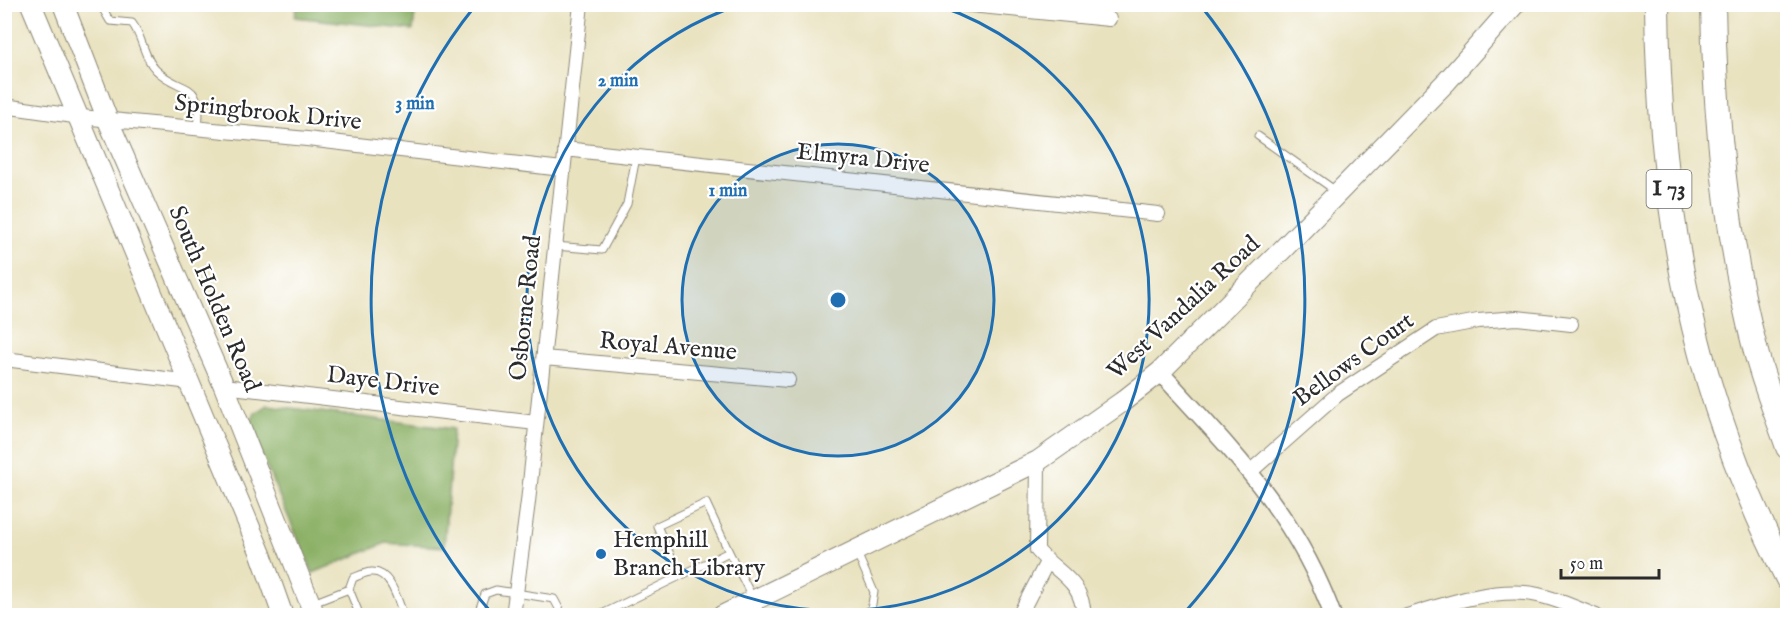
<svg xmlns="http://www.w3.org/2000/svg" width="1792" height="620" font-family="'IM FELL English',serif">
<rect width="100%" height="100%" fill="#fff"/>
<filter id="ink" filterUnits="userSpaceOnUse"><feTurbulence type="fractalNoise" baseFrequency=".0167" numOctaves="2"/><feDisplacementMap in="SourceGraphic" scale="12" xChannelSelector="R" yChannelSelector="G"/><feConvolveMatrix kernelMatrix="1 2 1 2 8 2 1 2 1" color-interpolation-filters="sRGB"/></filter>
<filter id="wash" filterUnits="userSpaceOnUse"><feTurbulence type="fractalNoise" baseFrequency=".008" numOctaves="4" result="noise"/><feDisplacementMap in="SourceGraphic" scale="24" xChannelSelector="R" yChannelSelector="G"/><feGaussianBlur stdDeviation="1.35" result="paint"/><feColorMatrix in="noise" values="0 0 0 0 0 0 0 0 0 0 0 0 0 0 0 0 0 1.4 0 .05"/><feComposite in="paint" operator="in"/></filter>
<g filter="url(#wash)">
<rect width="100%" height="100%" fill="#e9e2bf"/>
<path fill="#8cb166" stroke="#5c6e48" stroke-width="1.5" d="M297,5V4L416,5L413,30L295,17Z
M267,405L453,429L444,547L386,543L313,573L249,427L255,413Z"/>
</g>
<g filter="url(#ink)">
<g fill="none" stroke-linecap="round" stroke-linejoin="round">
<defs>
<path id="service" d="M100,4L110,21L132,23C143,37 143,57 156,70C181,94 204,79 198,128
M1258,136L1336,191
M555,246L602,250L627,204L636,157
M857,553L874,592L870,616
M680,576L657,526L706,503L729,552
M349,589L360,616
M313,603L349,589L353,578C358,576 366,572 371,572C391,570 398,602 404,616
M477,616L485,594L496,590L554,599L563,616
M598,616L729,552L762,616"/>
<path id="minor" d="M961,4L1109,19
M4,106L81,117L307,139L562,169
M565,149L1158,214
M544,358L788,380
M4,359L190,382
M224,386L536,423
M1038,461L1037,550C1057,574 1082,579 1084,616
M1251,471L1338,394L1436,329L1478,321L1517,318L1571,324
M513,616L528,502L581,4
M1019,616L1047,562
M1407,616C1443,605 1486,590 1525,593C1549,595 1573,607 1596,616"/>
<path id="tertiary" d="M1160,372C1231,450 1296,513 1333,616"/>
<path id="secondary" d="M31,4L261,554L283,616
M63,4L107,118L224,386L315,616
M722,616L1038,461L1122,402L1160,372L1284,248L1447,81L1515,4"/>
<path id="motorway" d="M1657,4C1659,212 1693,393 1788,579
M1713,4C1715,122 1726,238 1756,352C1764,384 1777,415 1788,447"/>
</defs>
<use href="#service" stroke="#8a8675" stroke-width="9"/>
<use href="#minor" stroke="#8a8675" stroke-width="16"/>
<use href="#tertiary" stroke="#8a8675" stroke-width="19"/>
<use href="#secondary" stroke="#8a8675" stroke-width="22"/>
<use href="#motorway" stroke="#8a8675" stroke-width="26"/>
<use href="#service" stroke="#fff" stroke-width="7"/>
<use href="#minor" stroke="#fff" stroke-width="14"/>
<use href="#tertiary" stroke="#fff" stroke-width="16"/>
<use href="#secondary" stroke="#fff" stroke-width="20"/>
<use href="#motorway" stroke="#fff" stroke-width="24"/>
</g>
</g>
<circle cx="838" cy="300" r="156" fill="#1f6fb2" fill-opacity=".12"/>
<g fill="none" stroke="#1f6fb2" stroke-width="3">
<circle cx="838" cy="300" r="156"/>
<path d="M937 5A311 311 0 1 1 739 5"/>
<path d="M491 612A467 467 0 0 1 475 6M1201 6A467 467 0 0 1 1185 612"/>
</g>
<circle fill="#1f6fb2" stroke="#fff" stroke-width="2" cx="601" cy="554" r="6"/>
<g text-anchor="middle" dominant-baseline="central" stroke-width="4.5" stroke-linejoin="round" paint-order="stroke">
<rect fill="#fff" stroke="#6b6b6b" stroke-width="1.5" x="1646.5" y="170" width="45" height="38" rx="4.5"/>
<g font-size="22" font-weight="bold" fill="#2b2b2b">
<text x="1669" y="189">I 73</text>
</g>
<g font-size="24" fill="#2b2b2b" stroke="#fff">
<text transform="translate(268 113) rotate(6)">Springbrook Drive</text>
<text transform="translate(863 159) rotate(6)">Elmyra Drive</text>
<text transform="translate(214 299) rotate(67)">South Holden Road</text>
<text transform="translate(526 308) rotate(-84)">Osborne Road</text>
<text transform="translate(1184 308) rotate(-43)">West Vandalia Road</text>
<text transform="translate(668 347) rotate(5)">Royal Avenue</text>
<text transform="translate(1354 360) rotate(-36)">Bellows Court</text>
<text transform="translate(383 382) rotate(7)">Daye Drive</text>
</g>
<g font-size="24" fill="#2b2b2b" stroke="#fff" text-anchor="start">
<text x="613" y="540">Hemphill<tspan x="613" dy="28">Branch Library</tspan></text>
</g>
</g>
<circle cx="838" cy="300" r="9" fill="#1f6fb2" stroke="#fff" stroke-width="3"/>
<g font-size="18" text-anchor="middle" font-weight="bold" fill="#1f6fb2" stroke="#fff" stroke-width="4.5" stroke-linejoin="round" paint-order="stroke">
<text x="618" y="86">2 min</text>
<text x="415" y="109">3 min</text>
<text x="728" y="196">1 min</text>
</g>
<rect width="1792" height="620" fill="none" stroke="#fff" stroke-width="24"/>
<path d="M1561 569v9h98v-9" fill="none" stroke="#2b2b2b" stroke-width="3"/>
<text x="1570" y="569" font-size="18" fill="#2b2b2b" stroke="#ffffff" stroke-width="4.5" paint-order="stroke">50 m</text>
</svg>
